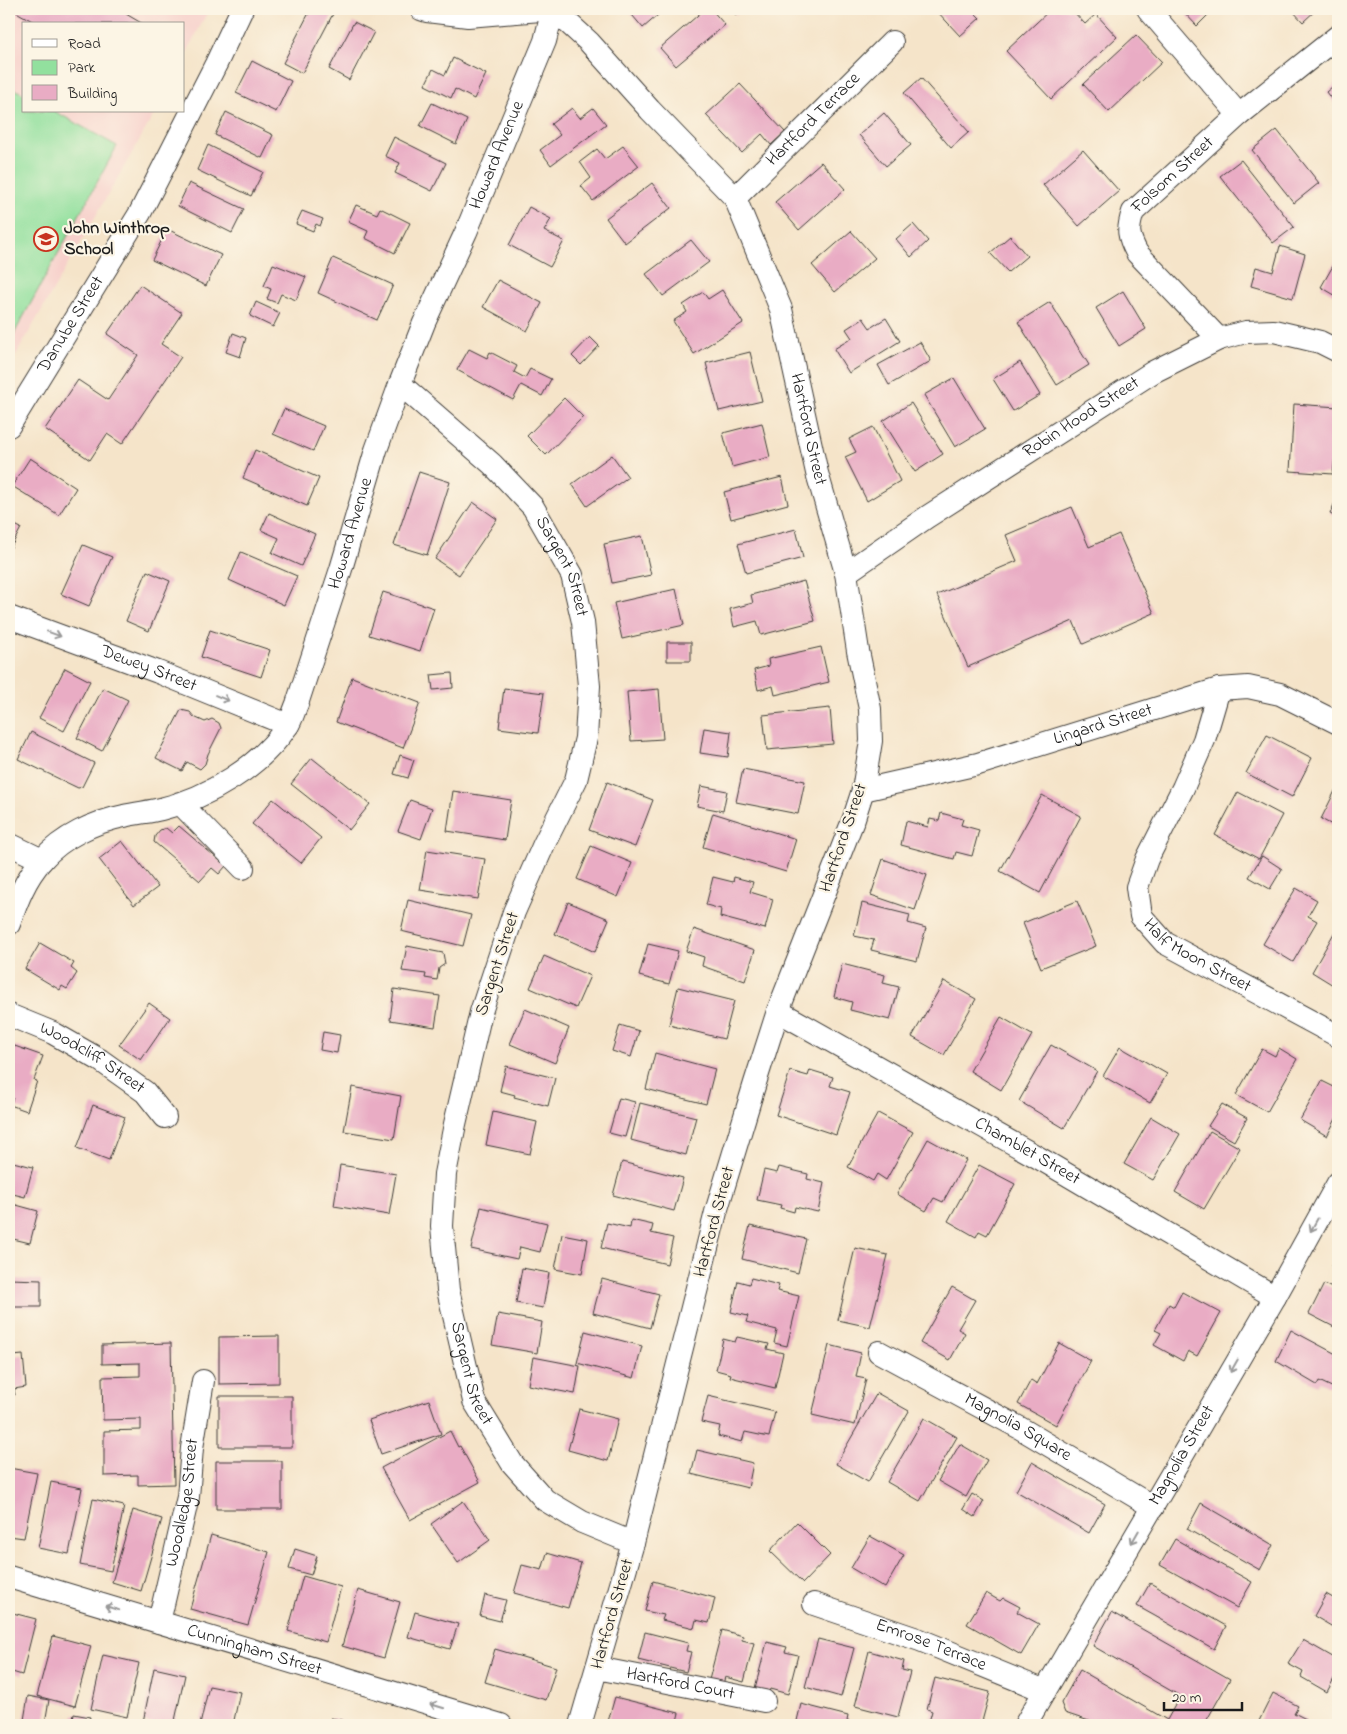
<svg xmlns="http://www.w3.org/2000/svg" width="1347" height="1734" font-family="'Indie Flower',sans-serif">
<rect width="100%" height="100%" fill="#fcf5e5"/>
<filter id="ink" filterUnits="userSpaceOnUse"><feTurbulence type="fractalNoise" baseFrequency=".02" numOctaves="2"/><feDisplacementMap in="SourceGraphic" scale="10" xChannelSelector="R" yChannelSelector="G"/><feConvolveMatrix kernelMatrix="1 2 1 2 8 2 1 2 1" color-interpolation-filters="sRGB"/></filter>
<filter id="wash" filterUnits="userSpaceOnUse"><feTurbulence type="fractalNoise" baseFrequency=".0096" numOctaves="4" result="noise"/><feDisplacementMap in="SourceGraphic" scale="20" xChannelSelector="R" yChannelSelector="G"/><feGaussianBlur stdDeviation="1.12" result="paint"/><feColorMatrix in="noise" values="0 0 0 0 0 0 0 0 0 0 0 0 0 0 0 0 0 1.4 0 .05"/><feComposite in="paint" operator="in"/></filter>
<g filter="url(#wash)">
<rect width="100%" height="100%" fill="#f5e4c9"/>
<path fill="#f7d0cb" d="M9,9H209L184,58V24H24V111H156L9,367Z"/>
<path fill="#92e09e" stroke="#577e5d" d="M9,86L24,94V111H54L117,146L9,343Z"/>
<g id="blocks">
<path fill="#e9acc4" d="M11,9H129L126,14L143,24H33L34,22Z
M311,9L335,10L302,73L283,63Z
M627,9H665L643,28Z
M705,9H711L725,25L676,66L660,48Z
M731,9H743L736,15Z
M935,9H971L980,18L960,36Z
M1051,9H1071L1085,24L1096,14L1117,37L1051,99L1006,51Z
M1181,9H1214L1197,26Z
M1291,9H1317L1303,22Z
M354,22L374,32L349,80L329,69Z
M1136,35L1162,62L1109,112L1083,84Z
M453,58L486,74L474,99L455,89L451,98L425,85L433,69L445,75Z
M252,61L291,81L276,112L236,93Z
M921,78L969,132L951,148L904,93Z
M1338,82V108L1326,92Z
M740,84L785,132L771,145L762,134L742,153L706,115Z
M432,103L467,120L456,144L420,126Z
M572,108L580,118L593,108L606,124L551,165L540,150L560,135L551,124Z
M226,112L273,135L262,158L215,135Z
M884,113L911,145L886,166L859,135Z
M1277,130L1319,183L1294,203L1252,150Z
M394,137L446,163L432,191L395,173L400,163L385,156Z
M208,145L263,172L251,196L197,170Z
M623,146L639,166L593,201L581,186L591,178L580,162L597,149L605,159Z
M1083,150L1119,191L1079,226L1043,185Z
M1241,160L1294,227L1273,243L1220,176Z
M821,162L845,189L799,230L775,202Z
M189,183L244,209L232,233L178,206Z
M652,183L671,208L625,243L606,218Z
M356,205L377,214L380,208L410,223L395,253L365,238L368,231L348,222Z
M529,207L551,219L544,231L564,241L550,267L509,245Z
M302,211L323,219L320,226L316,224L313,231L296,224Z
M913,224L928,241L911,257L896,239Z
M167,229L221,255L206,286L152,260Z
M851,231L875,258L835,292L812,265Z
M1010,236L1027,256L1008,272L990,253Z
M691,240L709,262L663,296L646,274Z
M1280,246L1305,254L1293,298L1251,286L1256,267L1273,272Z
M1338,257V297L1321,287Z
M333,258L393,285L377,320L318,293Z
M273,264L306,277L296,300L281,294L277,303L267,299L271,289L264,286Z
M498,280L542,303L527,331L483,307Z
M140,285L182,313L161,344L181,357L122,444L107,434L90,460L45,429L78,380L108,400L138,355L107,334Z
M722,290L743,323L694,354L673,321L687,312L683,305L703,292L708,299Z
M1123,291L1146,329L1119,346L1096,308Z
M256,302L280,313L273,327L250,316Z
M1050,302L1089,365L1057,385L1018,322Z
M863,318L870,328L886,318L900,341L849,373L834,349L852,338L846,329Z
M233,333L246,338L240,357L226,352Z
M590,337L599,346L581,365L572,356Z
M920,342L931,361L889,385L878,365Z
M469,349L487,358L490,352L517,366L514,372L525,378L530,369L551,379L542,396L521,385L513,400L457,370Z
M750,352L762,401L719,411L706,363Z
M1020,362L1040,395L1013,411L993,379Z
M954,378L985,429L955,447L924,395Z
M564,398L583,417L546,455L527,436Z
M911,403L943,454L915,472L883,421Z
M1294,404L1338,407V427L1333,474L1290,471Z
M284,409L324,426L313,451L273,434Z
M762,423L770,457L732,467L723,433Z
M873,427L900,481L867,501L845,457L856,452L849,439Z
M255,450L319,478L307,506L243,478Z
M612,455L628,477L587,506L572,484Z
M30,458L76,488L59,515L12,486Z
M419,472L450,482L427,555L394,545Z
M782,477L788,504L731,519L724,492Z
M1338,495V518L1330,514Z
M473,502L497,519L459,575L435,559Z
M1072,507L1089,547L1119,534L1154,613L1083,644L1073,621L968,667L937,595L1017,561L1006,535Z
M269,513L315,534L301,566L272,553L279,538L261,530Z
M9,522L21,528L9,551Z
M796,529L803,558L746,573L738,544Z
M642,536L651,575L612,583L604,544Z
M83,545L112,557L89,606L61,594Z
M241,552L297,576L284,605L229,580Z
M147,571L170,581L149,631L126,621Z
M804,581L815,621L761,635L757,621L734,627L730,609L753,603L751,595Z
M676,589L684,625L622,639L614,603Z
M383,592L434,608L420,651L369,635Z
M210,630L270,650L261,677L201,657Z
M667,642H691V661H667Z
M821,647L829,682L775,695L773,686L758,690L754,670L769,666L768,659Z
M65,668L90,681L64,731L39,718Z
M452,673L453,688L433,690L431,675Z
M352,677L420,703L403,748L336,722Z
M103,688L128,700L102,751L77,738Z
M504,688L544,693L538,733L499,728Z
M659,689L663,739L631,741L627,692Z
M830,708L833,744L767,750L763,715Z
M181,710L190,712L194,717L205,722L212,719L219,723L221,728L208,754L205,764L200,769L187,762L182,771L156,758Z
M704,728L731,732L728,757L700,753Z
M31,732L94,763L82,787L78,788L18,759Z
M1267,735L1312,758L1292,797L1246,773Z
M400,755L414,760L408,778L394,774Z
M312,758L370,804L349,830L291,784Z
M743,769L805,781L798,814L736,802Z
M607,782L653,800L635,847L589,830Z
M1338,785V828L1321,819Z
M701,786L727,791L723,811L697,806Z
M453,791L511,800L505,840L447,831Z
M1238,792L1282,815L1259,859L1215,835Z
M1042,795L1081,816L1040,893L1000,871Z
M273,799L321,838L301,863L252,824Z
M410,800L432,808L421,839L398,831Z
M713,813L796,839L786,872L703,847Z
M941,813L963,819L961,825L979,830L972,856L956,852L954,859L901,845L906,821L928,827L930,819L939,821Z
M179,826L226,866L219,874L212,868L200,881L154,842L155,836L160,830L166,828L172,833Z
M122,841L158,887L134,905L99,859Z
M591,846L632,863L618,897L577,879Z
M427,850L485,859L478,899L420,890Z
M1262,856L1282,869L1270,889L1249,877Z
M883,859L927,875L915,910L871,895Z
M713,877L733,882L734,877L753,882L750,892L773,899L765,929L720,917L721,909L706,905Z
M1296,888L1317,900L1308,916L1317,921L1293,962L1263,944Z
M408,900L471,915L463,946L401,931Z
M1077,901L1096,946L1041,968L1023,923Z
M568,902L609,919L595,952L555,934Z
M862,903L910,915L908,923L926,928L917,961L871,950L874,940L854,936Z
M1338,926V988L1312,972Z
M694,929L755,950L745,981L702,966L704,957L686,951Z
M40,943L74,963L71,968L77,973L67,989L62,986L60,990L25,969Z
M648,944L678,951L669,984L639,976Z
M407,946L443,953L445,964L439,968L437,980L425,978L426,974L402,971Z
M544,956L590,976L576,1008L530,988Z
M842,964L885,975L883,983L899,987L890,1020L850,1010L852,1002L834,997Z
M944,981L976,999L944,1055L912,1037Z
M678,987L734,1001L724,1039L669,1025Z
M394,989L440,996L435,1027L390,1020Z
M149,1003L170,1018L141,1060L119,1045Z
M525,1009L569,1028L555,1063L510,1044Z
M1001,1017L1032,1035L1001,1090L970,1071Z
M620,1025L639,1031L631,1057L612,1051Z
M323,1032L340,1035L337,1053L320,1050Z
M9,1044L43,1056L34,1080L37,1081L27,1111L10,1105L13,1098L9,1097Z
M1051,1045L1097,1071L1064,1128L1019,1101Z
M1120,1047L1167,1074L1150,1103L1103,1076Z
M1279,1048L1297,1059L1267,1112L1236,1095L1262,1049L1275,1056Z
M655,1053L715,1069L706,1104L646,1089Z
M506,1066L555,1078L548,1106L514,1097L515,1095L500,1091Z
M810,1070L833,1077L830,1086L850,1092L836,1135L776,1115L790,1071L808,1076Z
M1322,1081L1334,1087L1338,1081V1115L1327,1136L1300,1120Z
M352,1087L401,1096L394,1139L344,1131Z
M619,1098L635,1102L625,1137L609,1133Z
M640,1103L696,1117L686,1155L631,1140Z
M1222,1104L1247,1118L1234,1141L1208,1126Z
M93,1105L125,1117L109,1160L77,1148Z
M493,1112L537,1122L530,1154L486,1145Z
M878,1113L913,1132L886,1180L877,1174L873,1181L848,1167Z
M1151,1117L1180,1134L1153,1180L1124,1164Z
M1210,1131L1240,1148L1204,1209L1175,1192Z
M928,1139L966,1160L943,1202L934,1198L926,1211L897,1194Z
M9,1161L33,1167L25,1197L9,1193Z
M622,1162L683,1178L674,1211L613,1195Z
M340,1165L396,1174L389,1215L334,1206Z
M979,1165L1015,1184L987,1235L979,1231L976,1237L948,1221Z
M779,1167L808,1174L807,1179L824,1183L818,1212L795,1207L794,1212L780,1208L781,1205L757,1200L764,1170L777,1173Z
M9,1203L38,1211L30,1243L9,1238Z
M481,1207L547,1223L540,1252L520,1247L517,1259L471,1249Z
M631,1220L653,1225L651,1233L673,1238L667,1264L601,1248L607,1223L630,1228Z
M750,1226L806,1239L798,1273L742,1259Z
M562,1234L588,1239L582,1274L555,1269Z
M855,1248L888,1255L870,1327L838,1320Z
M1338,1251V1270L1331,1266Z
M522,1268L549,1273L543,1308L516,1303Z
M751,1278L779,1285L777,1291L799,1296L787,1346L774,1343L777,1330L746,1322L748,1316L731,1312L738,1281L749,1284Z
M9,1279L41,1280V1307H9Z
M602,1279L659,1294L650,1328L593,1313Z
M1324,1284L1338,1291V1329L1309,1314Z
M952,1287L975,1300L958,1329L965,1333L950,1360L920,1343Z
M1182,1292L1221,1313L1197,1356L1188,1351L1183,1361L1154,1345L1161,1333L1155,1330L1169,1304L1174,1307Z
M498,1314L542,1322L537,1353L492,1345Z
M1291,1330L1336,1354L1335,1357L1338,1358V1390L1319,1381L1317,1385L1276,1361Z
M585,1331L642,1346L634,1378L577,1363Z
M279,1336V1383L219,1384V1337Z
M737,1337L769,1344L767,1349L783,1353L775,1388L730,1377L731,1374L716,1370L723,1339L735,1342Z
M171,1343L174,1484L138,1485V1475L104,1476V1431L141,1430V1419L103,1420L102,1377L140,1376V1363L102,1364V1345Z
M1059,1343L1091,1361L1056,1425L1018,1404L1031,1380L1037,1384Z
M829,1345L861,1353L856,1377L866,1379L855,1425L812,1415Z
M9,1347H12L13,1356L23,1355L26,1387L14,1389L15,1395H9Z
M533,1357L580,1366L575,1394L528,1385Z
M877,1393L909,1411L868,1482L836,1464Z
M219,1396H292V1447H219Z
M708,1396L775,1412L769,1437L745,1432L742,1442L718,1436L720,1426L701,1422Z
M429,1400L441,1434L381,1454L369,1420Z
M579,1409L618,1419L608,1461L568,1450Z
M924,1418L957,1437L920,1501L887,1482Z
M450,1431L458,1447L460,1446L480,1482L410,1520L381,1468Z
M960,1444L987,1460L966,1497L938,1481Z
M697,1450L753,1463L748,1488L691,1474Z
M216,1461H282V1509H216Z
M1032,1462L1105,1504L1089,1533L1016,1491Z
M9,1468L37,1473L24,1538L9,1536Z
M51,1482L82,1488L69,1554L38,1548Z
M972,1494L984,1501L975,1517L963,1509Z
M93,1499L124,1506L111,1571L80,1565Z
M463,1501L490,1540L458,1563L431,1524Z
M1201,1503L1273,1545L1260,1570L1187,1529Z
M133,1510L162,1519L141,1591L112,1582Z
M797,1522L830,1555L803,1583L770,1551Z
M211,1535L269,1552L248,1625L190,1609Z
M870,1536L904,1555L885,1588L851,1568Z
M1175,1539L1252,1582L1237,1608L1160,1565Z
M295,1549L317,1556L311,1575L289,1569Z
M547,1553L581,1563L568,1608L514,1593L522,1565L542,1570Z
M303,1576L341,1587L326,1642L288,1631Z
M653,1581L715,1598L709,1623L696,1620L694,1628L662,1620L664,1615L645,1611Z
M1150,1583L1226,1626L1214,1649L1137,1606Z
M358,1590L400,1602L384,1658L342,1646Z
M986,1593L1000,1601L1003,1598L1020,1607L1017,1612L1039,1624L1021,1655L967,1624Z
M1326,1594L1338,1601V1630L1314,1616Z
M485,1595L506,1600L500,1621L480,1616Z
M9,1612L36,1619L22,1675L9,1671Z
M415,1612L458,1624L450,1649L408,1637Z
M1112,1612L1230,1679L1204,1725H1101L1065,1713L1061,1703L1080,1670L1167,1720L1180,1696L1093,1646Z
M722,1630L743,1636L742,1640L754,1643L744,1682L725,1677L723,1684L709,1680Z
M645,1632L688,1643L686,1651L691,1652L686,1672L638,1660Z
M53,1636L91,1646L75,1706L37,1696Z
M818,1639L854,1648L841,1697L805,1687Z
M1303,1640L1338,1660V1671L1327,1692L1301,1677L1303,1672L1288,1664Z
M767,1642L787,1647L785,1652L798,1655L788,1694L770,1689L768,1695L754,1692Z
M495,1649L556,1667L546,1700L485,1682Z
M869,1651L904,1661L902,1670L910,1672L898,1717L855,1706Z
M103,1655L139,1663L127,1717L91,1709Z
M154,1668L185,1675L174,1725H159L143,1722Z
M935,1678L990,1692L981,1725H941L929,1722L932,1711L927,1709Z
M209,1686L240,1692L233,1725H200Z
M1273,1693L1298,1706L1294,1713L1306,1719L1303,1725H1257Z
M28,1696L49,1700L45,1723L24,1720Z
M615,1697L679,1713L676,1725H607Z
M801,1704L848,1716L847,1721L862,1725H796Z
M74,1714L90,1717L88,1725H72Z
M331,1718L360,1724V1725H329Z"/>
</g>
</g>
<g filter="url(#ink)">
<use href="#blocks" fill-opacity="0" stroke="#3d3a36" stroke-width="1"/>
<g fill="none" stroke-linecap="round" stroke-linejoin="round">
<defs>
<g id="street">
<path id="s1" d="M421,9L427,11L468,16L553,9L589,42L650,110L735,198L781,309L817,473L846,573L858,651L870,709L871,741L863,790L854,818L778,1011L755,1083L716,1212L633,1543L580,1725"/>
<path d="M1148,9L1239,115"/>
<path id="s2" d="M735,198L892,42"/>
<path id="s3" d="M1219,339L1137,253C1128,236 1127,230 1133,212L1239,115L1338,36"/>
<path id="s4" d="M400,384L492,464L533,507L572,575L583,622L589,686L586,738L576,780L544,844L514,912L481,1012L455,1124L445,1174L442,1226L448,1290L474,1401L512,1463L545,1500L582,1522L633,1543"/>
<path id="s5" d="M9,426L140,213L216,64L242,9"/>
<path id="s6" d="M846,573L927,517L1153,372L1219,339L1246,332L1274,331L1320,342L1338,351"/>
<path id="s7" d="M9,617L158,672L288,725"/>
<path id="s8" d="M1219,689L1204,740L1183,788L1147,859L1137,887L1141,916L1165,943L1338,1036"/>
<path id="s9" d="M863,790L978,764L1219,689L1248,687L1280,694L1338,723"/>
<path d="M180,803L243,868"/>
<path d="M9,844L42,860"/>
<path id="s10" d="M9,924C17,901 25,879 42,860C62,837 94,822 124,816C136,813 149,812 161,809C208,798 261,766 288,725C292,719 294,711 297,704L341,569L376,450L400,384L424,323L466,232L545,41L553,9"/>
<path id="s11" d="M778,1011L1039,1158L1275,1297"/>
<path id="s12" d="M9,1015L53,1033L100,1060L145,1092L165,1117"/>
<path id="s13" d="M879,1352L1020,1428L1153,1507"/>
<path id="s14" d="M9,1577L501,1725"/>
<path id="s15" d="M814,1604L920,1640L1045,1691"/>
<path id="s16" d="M159,1622L188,1497L192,1448L203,1381"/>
<path id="s17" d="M597,1668L764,1701"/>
<path id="s18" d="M1025,1725L1275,1297L1338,1183"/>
</g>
</defs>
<use href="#street" stroke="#3d3a36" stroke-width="24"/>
<use href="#street" stroke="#fff" stroke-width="22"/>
</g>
<defs><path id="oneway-shaft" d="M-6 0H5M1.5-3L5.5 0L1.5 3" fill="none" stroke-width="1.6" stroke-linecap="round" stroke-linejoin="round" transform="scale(1.25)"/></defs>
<g stroke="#999">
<use href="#oneway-shaft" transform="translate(54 634) rotate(20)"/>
<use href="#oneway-shaft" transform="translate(222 698) rotate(22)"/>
<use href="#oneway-shaft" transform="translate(1314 1225) rotate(119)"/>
<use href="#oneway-shaft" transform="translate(1234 1366) rotate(120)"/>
<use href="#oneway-shaft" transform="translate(1135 1537) rotate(120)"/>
<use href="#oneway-shaft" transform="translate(112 1608) rotate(-163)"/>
<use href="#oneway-shaft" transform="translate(437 1706) rotate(-163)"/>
</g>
</g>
<defs>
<symbol id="school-ring" viewBox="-11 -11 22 22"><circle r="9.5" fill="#fcf5e5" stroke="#c8321e" stroke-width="1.5"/><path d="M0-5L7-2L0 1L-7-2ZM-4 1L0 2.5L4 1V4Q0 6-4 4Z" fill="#c8321e"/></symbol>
</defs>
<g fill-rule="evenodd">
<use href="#school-ring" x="32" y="225" width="28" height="28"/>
</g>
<g text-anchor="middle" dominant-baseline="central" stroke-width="4.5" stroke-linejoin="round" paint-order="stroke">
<g font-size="18" fill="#1c1c1c" stroke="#fcf5e5">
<text stroke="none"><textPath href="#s2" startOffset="111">Hartford Terrace</textPath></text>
<text stroke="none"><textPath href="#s10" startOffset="968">Howard Avenue</textPath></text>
<text stroke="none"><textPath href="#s3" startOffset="216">Folsom Street</textPath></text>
<text stroke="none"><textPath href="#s5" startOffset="119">Danube Street</textPath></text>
<text stroke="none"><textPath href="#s6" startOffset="282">Robin Hood Street</textPath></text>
<text stroke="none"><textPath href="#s1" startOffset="639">Hartford Street</textPath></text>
<text stroke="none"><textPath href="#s10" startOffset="562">Howard Avenue</textPath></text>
<text stroke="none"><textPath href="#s4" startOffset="248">Sargent Street</textPath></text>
<text stroke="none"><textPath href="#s7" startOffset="149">Dewey Street</textPath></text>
<text stroke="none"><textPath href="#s9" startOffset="249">Lingard Street</textPath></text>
<text transform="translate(844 838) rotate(-71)">Hartford Street</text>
<text stroke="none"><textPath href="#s8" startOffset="314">Half Moon Street</textPath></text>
<text transform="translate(498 964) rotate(-72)">Sargent Street</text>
<text stroke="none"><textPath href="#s12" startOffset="94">Woodcliff Street</textPath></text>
<text stroke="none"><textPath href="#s11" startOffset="286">Chamblet Street</textPath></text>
<text transform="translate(715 1222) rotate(-75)">Hartford Street</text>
<text stroke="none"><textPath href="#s4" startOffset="1088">Sargent Street</textPath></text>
<text stroke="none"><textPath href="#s13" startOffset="158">Magnolia Square</textPath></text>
<text stroke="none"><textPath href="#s18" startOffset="312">Magnolia Street</textPath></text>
<text stroke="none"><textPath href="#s16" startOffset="122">Woodledge Street</textPath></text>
<text transform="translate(613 1614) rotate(-74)">Hartford Street</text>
<text stroke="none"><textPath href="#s15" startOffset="124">Emrose Terrace</textPath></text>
<text stroke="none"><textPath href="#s14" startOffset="256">Cunningham Street</textPath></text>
<text stroke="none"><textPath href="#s17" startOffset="85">Hartford Court</textPath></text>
</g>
<g font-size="18" font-weight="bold" fill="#1c1c1c" stroke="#fcf5e5" text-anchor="start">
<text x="64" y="229">John Winthrop<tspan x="64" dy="21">School</tspan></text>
</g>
</g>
<rect width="1347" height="1734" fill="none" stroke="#fcf5e5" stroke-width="30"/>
<rect x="22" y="22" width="162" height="90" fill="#fcf5e5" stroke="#a29e95"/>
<rect x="32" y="39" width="25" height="8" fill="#ffffff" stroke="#a29e95"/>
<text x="68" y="48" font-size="15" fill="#1c1c1c">Road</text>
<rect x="32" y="60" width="25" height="15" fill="#92e09e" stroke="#a29e95"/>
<text x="68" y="72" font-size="15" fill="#1c1c1c">Park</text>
<rect x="32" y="85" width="25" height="15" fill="#e9acc4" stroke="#a29e95"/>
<text x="68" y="98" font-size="15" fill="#1c1c1c">Building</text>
<path d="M1164 1702v8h78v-8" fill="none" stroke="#1c1c1c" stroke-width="2.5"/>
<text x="1172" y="1702" font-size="15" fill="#1c1c1c" stroke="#fcf5e5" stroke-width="4" paint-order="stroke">20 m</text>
</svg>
